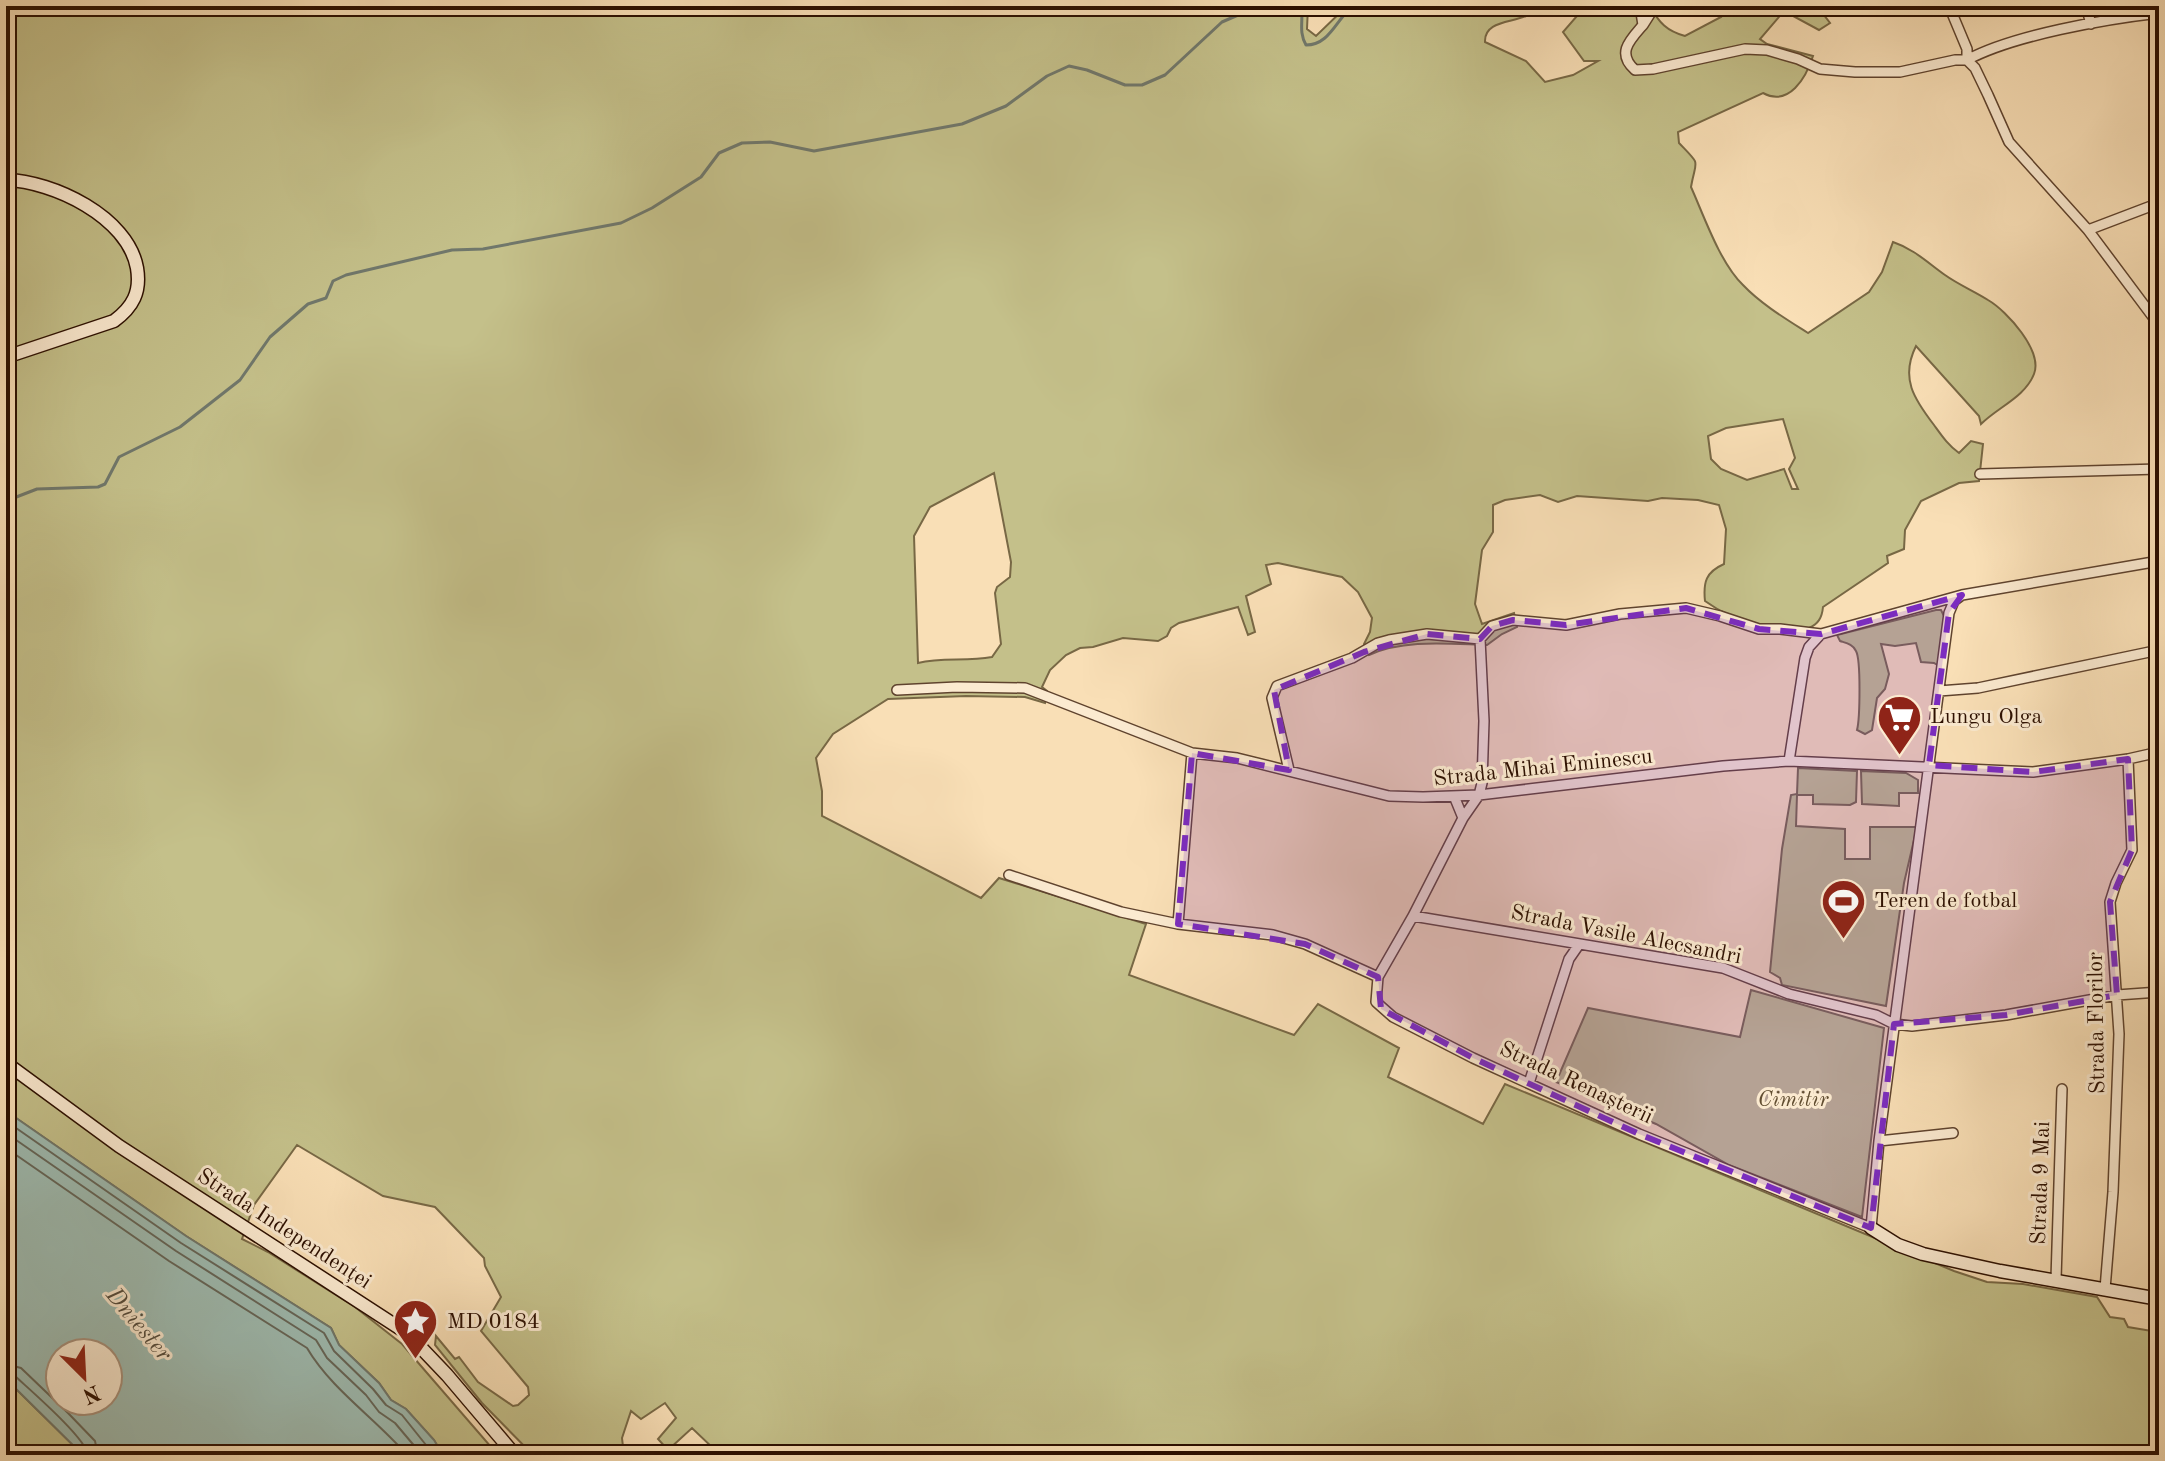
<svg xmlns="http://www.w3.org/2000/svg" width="2165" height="1461" font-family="'Old Standard TT',serif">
<rect width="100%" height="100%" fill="#f9dfb6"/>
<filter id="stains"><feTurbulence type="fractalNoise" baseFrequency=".0025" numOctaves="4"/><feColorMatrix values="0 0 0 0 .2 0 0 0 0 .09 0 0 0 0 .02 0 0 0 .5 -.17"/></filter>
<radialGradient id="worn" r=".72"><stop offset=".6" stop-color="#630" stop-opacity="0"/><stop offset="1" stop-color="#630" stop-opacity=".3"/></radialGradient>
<path fill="#c4c08a" stroke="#786845" stroke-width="2" fill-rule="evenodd" d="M6,6H1308L1307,29L1316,36L1347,6H1526V16C1511,23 1484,21 1485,42L1526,61L1545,82L1573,75L1598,61H1584L1563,32L1577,16L1581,6H1650C1659,23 1667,31 1685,36L1721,17L1716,6H1817L1830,23L1819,30L1784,11L1760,39L1767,44L1813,56C1806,78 1789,107 1763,93L1678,132L1679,143C1702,167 1696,158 1691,187C1704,216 1720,263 1743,285C1761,304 1786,319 1808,333L1869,292L1882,272L1893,242C1914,249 1928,263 1945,275C1959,285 1974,291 1988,300C2007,311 2043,351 2034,374C2025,397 1998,407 1981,424L1979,416L1916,346C1900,378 1914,399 1934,425C1942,436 1948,445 1959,453L1971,441L1983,444L1979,481L1959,483L1921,501L1905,530L1904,549L1887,556L1888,563L1823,607C1822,618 1818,624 1809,628C1769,627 1738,625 1705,601C1703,582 1706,572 1724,564L1726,529L1719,505L1698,500L1662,498L1648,501L1577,496L1558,502L1540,495L1505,500L1493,505V532L1482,550L1475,604L1482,624L1514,613L1517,627L1502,634L1487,645C1449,644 1404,639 1369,655L1364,644L1370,632L1372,618L1358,592L1342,577L1278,563L1266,565L1271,584L1246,596L1255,632L1248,635L1238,607L1179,623L1171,628L1167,636L1158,641L1123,638L1093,647L1080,648L1066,655L1050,670L1042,687L1047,691L1045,703L1025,697L966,696L888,699L833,734L816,758L822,791V816L981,898L999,878L1146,924L1129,975L1294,1035L1318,1004L1399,1048L1388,1077L1483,1124L1505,1084L1954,1271L1987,1282L2023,1284L2097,1297L2110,1317L2124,1319L2128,1327L2158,1332L2159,1455H710L715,1450L692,1428L668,1450L658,1439L676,1418L665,1403L641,1419L631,1411L622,1438L624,1455H533L482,1403L435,1345L436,1336L455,1359L459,1357L478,1382L513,1406L518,1405L529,1395L528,1387L481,1331L501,1297L485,1266L484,1258L435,1207L383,1196L297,1145L254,1205L242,1239L268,1252L355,1307L402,1344L498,1455H443L434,1440L406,1409L391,1400L379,1383L339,1345L331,1328L186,1236L6,1111ZM1783,419L1795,458L1789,469L1798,489H1792L1784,469L1747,480L1721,469L1711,459L1708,436L1726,428ZM994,473L1011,562L1010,577L997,587L995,593L1001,644L992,657C966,662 943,657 918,663L914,536L930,507Z
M1936,610H1941L1945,618L1939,666L1934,663L1921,662L1916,643L1895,646L1881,644L1889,674L1885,689L1877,698L1872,730L1865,734L1857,730C1860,718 1861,660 1856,651C1853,644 1846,643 1840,641L1837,635Z
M1798,768L1857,771L1856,802L1850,805L1813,804V795H1797L1796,826L1845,829V859H1870V827H1917L1904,883L1886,1006L1782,985L1780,978L1770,972L1782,849L1791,795L1797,794Z
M1861,771L1906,773L1918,780V793H1899V806L1862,804Z
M1751,990L1884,1028L1862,1217L1729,1165L1656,1124L1556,1082L1588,1008L1740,1037Z
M6,1379L83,1455H6Z"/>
<path fill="#9ebcb2" stroke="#70776b" stroke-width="2" fill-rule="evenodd" d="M6,1111L186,1236L331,1328L339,1345L379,1383L391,1400L406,1409L434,1440L443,1455H83L6,1379ZM60,1353H108V1401H60Z"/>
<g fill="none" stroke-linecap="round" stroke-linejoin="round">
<path stroke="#656659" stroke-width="2" d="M6,1121L181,1243L324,1333L334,1351L373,1389L386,1405L402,1415L434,1455
M6,1133L176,1251L316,1340L327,1358L366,1395L379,1412L395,1423L422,1455
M6,1148L169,1261L307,1348C331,1389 376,1419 407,1455
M6,1364L21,1368L68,1413L95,1441L98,1455
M6,1374L15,1376C30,1390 86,1438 88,1455"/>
<path stroke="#70776b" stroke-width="3" d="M1301,6C1304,20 1298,31 1306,45C1330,45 1336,19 1353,6
M6,501L37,489L98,487L105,484L119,457L180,427L240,380L270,337L308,304L326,298L333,281L346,275L452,250L483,249L621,223L652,208L701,177L719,153L742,143L770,142L814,151L962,124L1006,106L1047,76L1069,66L1087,70L1125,85H1142L1165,75L1222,22L1259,6"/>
<defs>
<path id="street" d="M1640,6L1643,25C1630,40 1616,53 1635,70L1653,69L1745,49L1767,50L1798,59L1820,69L1855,72H1900L1955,60H1967L1975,68L1988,95L2009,142L2088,230L2159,325
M1949,6L1967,49V60
M2086,6L2091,24
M1643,25L1655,6
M1967,60C2013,35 2106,19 2159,13
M2088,230L2159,203
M1980,474L2159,469
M1480,639L1484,721L1482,783L1479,795L1463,818L1413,916L1378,977L1376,1002L1393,1017L1473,1058L1639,1134L1871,1228L1879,1141L1949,613L1954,601L1962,595
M897,690L957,687L1025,688L1192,753L1237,758L1389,796L1423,797L1479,795L1723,766L1789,761L2033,772L2128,759L2159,752
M1939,691L1978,688L2159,650
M1789,761L1805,658L1809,647L1821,634
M1289,770L1272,698L1277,686L1352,658L1378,643L1389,640L1427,634L1480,639L1492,626L1513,620L1566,625L1620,614L1686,608L1720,616L1759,629H1780L1821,634L1962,595L2159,561
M1454,796L1463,818
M1009,875L1121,912L1178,924L1273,935L1305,944L1378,977
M1413,916L1723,968L1789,994L1876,1015L1894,1024L1912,1026L2006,1015L2117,995L2159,992
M1178,924L1192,753
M1529,1083L1569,959L1578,946
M1879,1141L1953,1133
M2056,1279L2062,1089
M2105,1289L2113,1192L2119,1034L2110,902L2116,883L2132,850L2128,759"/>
<path id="secondary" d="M6,180C53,181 128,217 137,268C141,292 133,307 114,321L6,357
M6,1063L119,1146L407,1333L447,1375L515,1455
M1871,1228L1898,1245L1923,1254L2000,1271L2159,1299"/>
</defs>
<use href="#street" stroke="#5f432e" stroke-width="12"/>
<use href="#secondary" stroke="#2c0f00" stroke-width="15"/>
<use href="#street" stroke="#fbead0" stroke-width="9"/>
<use href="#secondary" stroke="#fbead0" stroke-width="12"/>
</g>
<path fill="#7b2cbf" fill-opacity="0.2" stroke="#7b2cbf" stroke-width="6" stroke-dasharray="16 10" stroke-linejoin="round" d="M1962,595L1949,613L1929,765L2033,772L2128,759L2132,850L2110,902L2117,995L2006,1015L1894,1024L1871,1228L1639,1134L1473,1058L1381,1009L1378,977L1305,944L1178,924L1192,753L1289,770L1274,690L1364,652L1427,634L1480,639L1492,626L1513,620L1566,625L1686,608L1759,629L1821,634Z"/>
<defs>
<symbol id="supermarket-pin" viewBox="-11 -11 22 30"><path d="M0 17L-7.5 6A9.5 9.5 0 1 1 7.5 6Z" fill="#8f2418" stroke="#fbead0"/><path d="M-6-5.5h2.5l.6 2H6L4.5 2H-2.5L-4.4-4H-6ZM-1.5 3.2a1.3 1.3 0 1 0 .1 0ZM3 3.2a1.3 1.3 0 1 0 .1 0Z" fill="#fff"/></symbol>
<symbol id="stadium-pin" viewBox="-11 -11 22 30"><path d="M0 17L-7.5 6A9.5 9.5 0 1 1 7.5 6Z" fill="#8f2418" stroke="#fbead0"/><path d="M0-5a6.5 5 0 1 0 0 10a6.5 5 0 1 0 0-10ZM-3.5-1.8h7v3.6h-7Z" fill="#fff"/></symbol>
<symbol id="sight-pin" viewBox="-11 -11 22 30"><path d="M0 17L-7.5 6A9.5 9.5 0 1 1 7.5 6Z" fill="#8f2418" stroke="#fbead0"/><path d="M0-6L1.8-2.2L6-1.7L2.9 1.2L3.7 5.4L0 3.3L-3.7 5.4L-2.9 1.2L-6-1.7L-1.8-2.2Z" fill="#fff"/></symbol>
</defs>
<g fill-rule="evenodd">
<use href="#supermarket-pin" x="1874" y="692" width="51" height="69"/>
<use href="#stadium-pin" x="1818" y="876" width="51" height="69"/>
<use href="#sight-pin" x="390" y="1296" width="51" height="69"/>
</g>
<g text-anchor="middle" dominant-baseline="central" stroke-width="6" stroke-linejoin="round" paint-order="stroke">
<g font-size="22" fill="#2c0f00" stroke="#fbead0" text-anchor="start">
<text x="1930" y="717">Lungu Olga</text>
<text x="1874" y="901">Teren de fotbal</text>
<text x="447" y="1322">MD 0184</text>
</g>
<g font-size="22" fill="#2c0f00" stroke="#fbead0">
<text transform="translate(1543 768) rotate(-6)">Strada Mihai Eminescu</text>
<text transform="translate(1626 935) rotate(11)">Strada Vasile Alecsandri</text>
<text transform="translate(2097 1023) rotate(-91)">Strada Florilor</text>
<text transform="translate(1576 1083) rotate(25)">Strada Renașterii</text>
<text transform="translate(2041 1183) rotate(-88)">Strada 9 Mai</text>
<text transform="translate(284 1229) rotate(33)">Strada Independenței</text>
</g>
<g font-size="22" font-style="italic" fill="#614d30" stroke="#fbead0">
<text x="1793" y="1100">Cimitir</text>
</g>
<g font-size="24" font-style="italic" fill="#544c3e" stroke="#fbead0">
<text transform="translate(138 1325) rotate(50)">Dniester</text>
</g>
</g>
<rect width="2165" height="1461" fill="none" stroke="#f9dfb6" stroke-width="32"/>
<rect x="8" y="8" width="2149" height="1445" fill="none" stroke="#2c0f00" stroke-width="4"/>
<rect x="16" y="16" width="2133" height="1429" fill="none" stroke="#2c0f00" stroke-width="2"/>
<g transform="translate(84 1377) rotate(156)"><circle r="38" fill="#fbead0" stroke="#a8927d" stroke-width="2"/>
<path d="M0-6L14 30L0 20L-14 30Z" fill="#8f2418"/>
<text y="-12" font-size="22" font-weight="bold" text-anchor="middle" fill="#2c0f00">N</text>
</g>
<rect width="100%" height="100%" filter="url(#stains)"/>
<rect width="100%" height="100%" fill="url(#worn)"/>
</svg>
